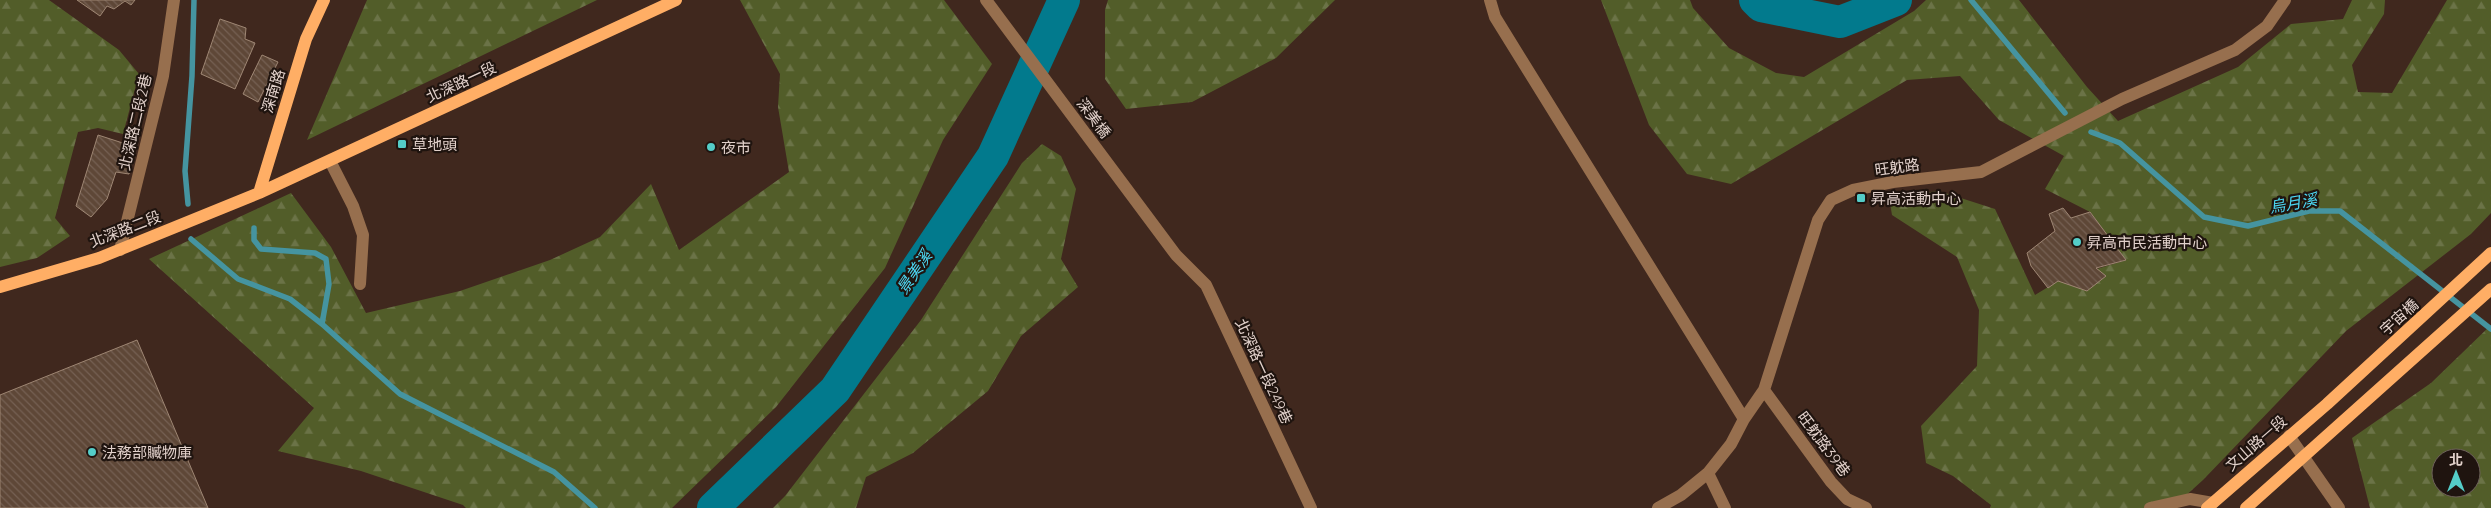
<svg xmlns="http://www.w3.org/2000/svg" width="2491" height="508" font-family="Quicksand,'Noto Sans TC',sans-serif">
<defs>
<pattern id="forest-firs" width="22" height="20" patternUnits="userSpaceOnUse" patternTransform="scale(1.25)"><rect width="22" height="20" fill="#525d29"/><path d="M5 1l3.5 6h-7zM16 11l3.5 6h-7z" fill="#6b7347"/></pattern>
<pattern id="building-back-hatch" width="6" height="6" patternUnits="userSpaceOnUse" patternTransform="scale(1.25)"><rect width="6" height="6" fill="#5e4737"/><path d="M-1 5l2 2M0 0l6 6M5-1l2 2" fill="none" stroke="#756053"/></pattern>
</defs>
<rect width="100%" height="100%" fill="#40281e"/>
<path fill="url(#forest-firs)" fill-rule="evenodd" d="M0,0H49L119,50L139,74L123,134L98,128L78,132L55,218L70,236L37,258L0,267Z
M367,0H597L307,140Z
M740,0H944L992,64L943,140L885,268L776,407L672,508H466L463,505L361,471L278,451L314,408L149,259L291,193L331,247L366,313L460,291L550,260L600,237L651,184L679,250L789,172L778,107L780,74Z
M1108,0H1335L1276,58L1192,102L1126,109L1105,79V10Z
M1601,0H1690L1693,8L1729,48L1776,73L1804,77L1914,11L1926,0H2019L2087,87L2118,121L2238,67L2291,24L2343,19L2352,0H2385L2384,14L2352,65L2358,92L2392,93L2447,0H2491V213L2471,234L2346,331L2203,480L2172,508H1990L1991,505L1953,476L1926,463L1921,426L1977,366L1979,310L1957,257L1892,215L1889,197L1939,191L1995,209L2035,295L2058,281L2126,260L2090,212L2045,189L2064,156L1999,120L1960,76L1907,80L1731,184L1687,174L1649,125Z
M1042,144L1061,156L1076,189L1061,259L1078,287L1021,336L988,391L913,453L866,477L856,508H773L785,496L921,320L1022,163Z
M2491,325V508H2370L2352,438L2431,383ZM2441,458H2471V488H2441Z"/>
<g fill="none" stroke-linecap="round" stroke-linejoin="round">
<path stroke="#4594a0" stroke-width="5.5" d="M1971,0L2065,113
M2091,132L2120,143L2204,217L2248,226L2309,211H2340L2491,329
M188,204L185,171L192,76L194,0
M254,228V240L261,249L315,253L326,259L329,284L322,324
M191,239L238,279L290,299L322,324L400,394L554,472L595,508"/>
<path stroke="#027a8d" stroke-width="32" d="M1755,0L1761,6L1840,22L1896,0
M713,508L835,390L993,156L1064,0"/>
</g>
<path fill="url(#building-back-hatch)" stroke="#9e8673" d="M77,0H135L131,5L125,1L114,9L107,6L100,16Z
M220,19L246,28L245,39L255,43L235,89L201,74Z
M262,55L278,62L258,102L243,94Z
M98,135L132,146L129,158L133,159L129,174L116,172L107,199L91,217L76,206Z
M2063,208L2071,218L2090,212L2126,260L2096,268L2106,276L2087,291L2058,281L2048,288L2031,266L2027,253L2055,231L2049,214Z
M137,340L208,508H0V395Z"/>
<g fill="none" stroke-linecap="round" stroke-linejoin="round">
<path stroke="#976f4e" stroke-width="12" d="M986,0L1176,255L1206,285L1311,508
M1490,0L1495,17L1744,419
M330,161L353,206L363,235L360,284
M120,250L163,76L174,0
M1764,390L1831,482L1847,499L1866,508
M2289,436L2339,508
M1708,473L1725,508
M1658,508L1681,495L1708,473L1731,444L1744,419L1764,390L1818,220L1831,200L1853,190L1893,182L1981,172L2122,99L2235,50L2267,26L2285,0
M2150,508L2190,499L2213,503"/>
<path stroke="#ffae65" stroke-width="12" d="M259,193L306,39L324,0
M0,287L99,258L259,193L676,0
M2207,508L2327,404L2491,253
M2246,508L2491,289"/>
</g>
<g fill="#54cdc8" stroke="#1f140f" stroke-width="2">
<rect x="397" y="139" width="10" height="10" rx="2.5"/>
<circle cx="711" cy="147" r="5"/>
<rect x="1856" y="193" width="10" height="10" rx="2.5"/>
<circle cx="2077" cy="242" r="5"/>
<circle cx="92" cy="452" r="5"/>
</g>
<g text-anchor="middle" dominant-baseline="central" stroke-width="4.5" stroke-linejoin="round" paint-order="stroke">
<g font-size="15" fill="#e2d1cb" stroke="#1f140f">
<text transform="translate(461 82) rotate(-25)">北深路一段</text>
<text transform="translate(273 91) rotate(-73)">深南路</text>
<text transform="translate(1094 118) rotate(53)">深美橋</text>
<text transform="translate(135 122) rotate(-77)">北深路二段2巷</text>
<text transform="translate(1897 167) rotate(-8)">旺躭路</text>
<text transform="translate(125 229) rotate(-21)">北深路二段</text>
<text transform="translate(2399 317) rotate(-42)">宇宙橋</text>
<text transform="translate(1264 371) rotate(65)">北深路一段249巷</text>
<text transform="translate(2256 443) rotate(-41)">文山路一段</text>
<text transform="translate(1824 444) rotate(53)">旺躭路39巷</text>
</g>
<g font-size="15" fill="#e2d1cb" stroke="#1f140f" text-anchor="start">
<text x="412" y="144">草地頭</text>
<text x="721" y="147">夜市</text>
<text x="1871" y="198">昇高活動中心</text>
<text x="2087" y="242">昇高市民活動中心</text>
<text x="102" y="452">法務部贓物庫</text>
</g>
<g font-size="16" font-style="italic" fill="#4cd8f4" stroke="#1f140f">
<text transform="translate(2293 203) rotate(-10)">烏月溪</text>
<text transform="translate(914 272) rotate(-56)">景美溪</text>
</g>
</g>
<g transform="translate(2456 473)"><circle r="24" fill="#1f140f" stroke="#6d605a"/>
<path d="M0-4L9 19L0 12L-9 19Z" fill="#54cdc8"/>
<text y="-8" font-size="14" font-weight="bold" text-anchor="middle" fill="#e2d1cb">北</text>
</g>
</svg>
